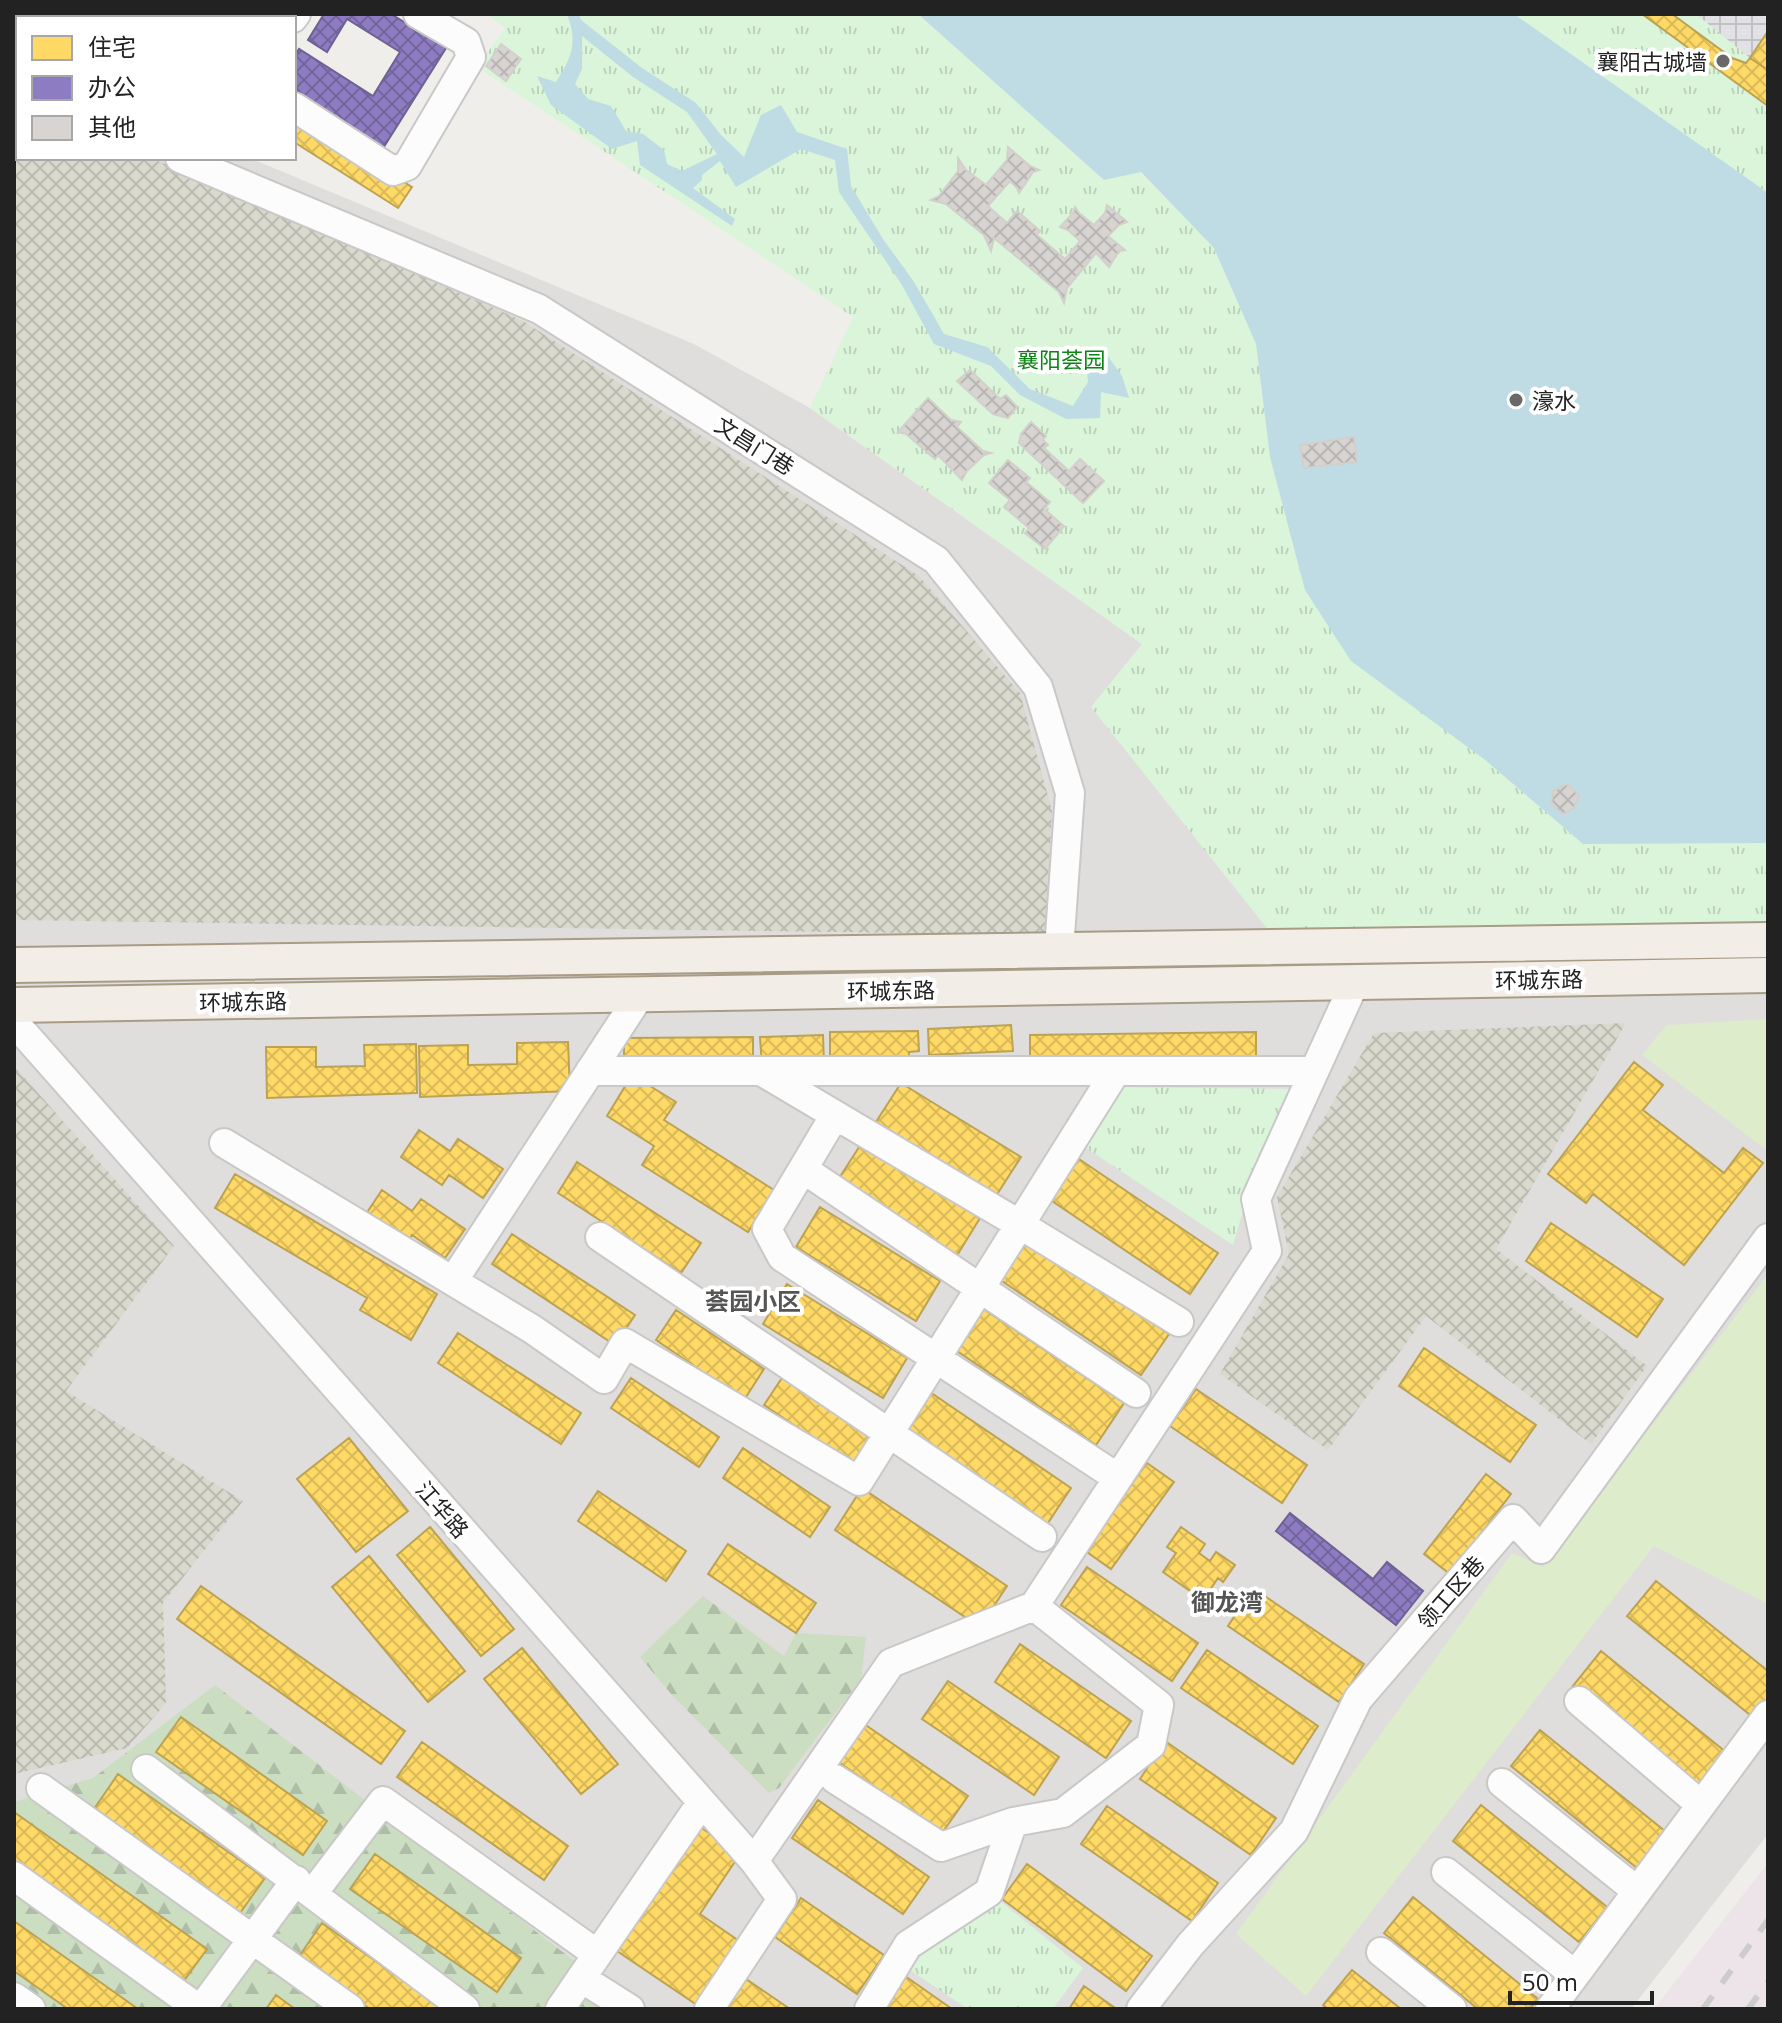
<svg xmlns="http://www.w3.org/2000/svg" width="1782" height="2023" font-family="'Open Sans','Noto Sans SC',sans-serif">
<defs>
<pattern id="construction-cross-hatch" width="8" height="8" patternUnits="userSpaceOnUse" patternTransform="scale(2)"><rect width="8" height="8" fill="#d9d9cd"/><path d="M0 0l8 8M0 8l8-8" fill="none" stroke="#babab0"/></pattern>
<pattern id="forest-firs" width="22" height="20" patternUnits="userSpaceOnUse" patternTransform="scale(2)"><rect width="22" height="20" fill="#cbdec1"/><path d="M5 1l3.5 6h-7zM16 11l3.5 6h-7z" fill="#aebea6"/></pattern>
<pattern id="park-tufts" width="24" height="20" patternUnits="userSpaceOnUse" patternTransform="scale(2)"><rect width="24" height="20" fill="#daf5da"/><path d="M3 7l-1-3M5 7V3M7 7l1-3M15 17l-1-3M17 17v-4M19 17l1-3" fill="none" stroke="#bbd2bb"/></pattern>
<pattern id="plaza-grid" width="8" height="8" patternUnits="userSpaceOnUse" patternTransform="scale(2)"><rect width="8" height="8" fill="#e2e1e5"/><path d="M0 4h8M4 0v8" fill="none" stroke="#c2c1c4"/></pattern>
<pattern id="homes-cross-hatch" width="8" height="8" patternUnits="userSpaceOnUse" patternTransform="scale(2)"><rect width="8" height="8" fill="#ffd966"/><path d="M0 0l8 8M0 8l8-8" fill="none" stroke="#daba58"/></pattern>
<pattern id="offices-cross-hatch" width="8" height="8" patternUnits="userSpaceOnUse" patternTransform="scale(2)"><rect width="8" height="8" fill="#8e7cc3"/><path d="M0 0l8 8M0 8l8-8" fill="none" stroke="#74659e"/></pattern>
<pattern id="building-cross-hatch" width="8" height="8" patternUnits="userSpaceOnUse" patternTransform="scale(2)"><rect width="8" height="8" fill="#d7d4d2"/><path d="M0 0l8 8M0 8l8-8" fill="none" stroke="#b8b6b4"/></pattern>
</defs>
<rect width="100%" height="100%" fill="#f0eeeb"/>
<path fill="#dfdedc" d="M14,59L18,61V158H250L694,344L810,408L1142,644L1282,947L1768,843V1834L1631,2009H14Z"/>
<path fill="#ede4e9" d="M1768,1863V2009H1654Z"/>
<path fill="url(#construction-cross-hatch)" d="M14,98L18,100V158H151L523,321L919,576L1020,693L1052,811L1045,935L14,920Z
M1626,1023L1496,1249L1647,1366L1591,1444L1426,1316L1328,1450L1220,1374L1289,1254L1277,1197L1374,1033Z
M14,1066L174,1246L66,1391L243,1501L163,1603L166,1703L127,1748L14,1774Z"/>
<path fill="#ddeccb" d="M1768,1019V1151L1642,1055L1666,1025Z
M1768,1274V1604L1654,1546L1306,1996L1236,1934L1512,1553L1543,1567Z"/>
<path fill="url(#forest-firs)" d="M703,1596L784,1656L796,1633L866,1637L861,1679L779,1788L769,1793L672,1695L640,1657Z
M215,1685L637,2009H17L14,2007V1802L93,1778Z"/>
<path fill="url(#park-tufts)" d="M486,14H918L1104,180L1140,172L1214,248L1256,344L1270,457L1484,759L1583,844L1768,843V940L1282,947L1091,707L1142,644L810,408L853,317L477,67L505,28Z
M1514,14H1768V193L1744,177Z
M1119,1087L1298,1089L1262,1146L1233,1245L1086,1148Z
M989,1892L1083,1968L1053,2009H968L898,1962Z"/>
<path fill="url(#plaza-grid)" d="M1696,14H1768V31L1750,58Z"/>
<path fill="#bfdbe3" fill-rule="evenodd" d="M567,14H579L581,20L642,68L696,103L721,135L744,157L761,115L781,105L797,132L847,149L851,186L883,239L914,282L944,334L987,347L1030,389L1073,406L1088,382L1086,360L1102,348L1122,376L1129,398L1101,392L1100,418L1066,419L1020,395L991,366L934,344L902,285L839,192L835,160L801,149L736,187L720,161L702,175V180L693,188L735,219L732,226L640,165L637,141L612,149L551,105L537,76L556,82C572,57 578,43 567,14ZM582,36L633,77L687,112L717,154L682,171L667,164L664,150L643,134L626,131L611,106L588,99L575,84L582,69Z
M918,14H1514L1768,193V843L1583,844L1484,759L1351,661L1305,590L1270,457L1256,344L1214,248L1141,172L1104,180Z"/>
<path fill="url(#homes-cross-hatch)" stroke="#bda252" stroke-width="2" d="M1642,14H1672L1732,58L1746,63L1750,58L1768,70V106Z
M1768,31V70L1750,58Z
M294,112L412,187L398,208L294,142Z
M1011,1025L1013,1051L929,1055L928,1029Z
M918,1031L919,1051L909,1052V1061L830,1062V1032Z
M1256,1032V1061L1030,1065V1035Z
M823,1035L824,1064L762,1066L760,1037Z
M753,1037V1063L624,1064V1038Z
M568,1042L570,1091L420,1097L419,1046L468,1045V1065L517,1064V1043Z
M416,1044L417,1093L267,1098L266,1047H316V1067L365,1066L364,1045Z
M1634,1062L1663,1085L1643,1110L1724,1173L1743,1148L1763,1163L1684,1265L1593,1194L1586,1203L1548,1174Z
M632,1075L676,1102L664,1120L774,1190L748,1232L642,1165L654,1146L607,1116Z
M901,1083L1021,1157L996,1196L876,1122Z
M419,1130L450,1151L458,1139L503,1169L483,1198L449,1175L442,1185L401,1157Z
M861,1144L980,1218L956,1257L836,1183Z
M1073,1155L1218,1253L1190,1294L1046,1197Z
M577,1162L701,1243L681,1273L558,1193Z
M235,1174L437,1294L411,1340L360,1310L367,1298L215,1208Z
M382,1190L412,1211L421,1199L465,1229L445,1258L412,1235L405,1245L364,1217Z
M820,1207L940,1281L916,1321L796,1247Z
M1551,1223L1663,1299L1637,1337L1526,1261Z
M512,1234L635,1315L615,1345L492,1264Z
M1024,1236L1169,1334L1141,1375L996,1277Z
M787,1284L907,1358L883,1398L763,1324Z
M979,1306L1124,1403L1096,1445L951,1347Z
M676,1310L764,1369L744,1400L656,1340Z
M458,1333L581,1413L561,1444L438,1363Z
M1424,1348L1536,1425L1510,1462L1399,1386Z
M784,1375L872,1434L852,1464L764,1405Z
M631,1378L719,1437L699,1467L611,1408Z
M1196,1389L1307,1465L1282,1503L1170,1426Z
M927,1390L1071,1488L1044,1529L899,1432Z
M349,1438L408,1511L356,1552L297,1479Z
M743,1448L830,1507L810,1537L723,1478Z
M1147,1463L1174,1482L1111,1569L1084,1550Z
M1486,1474L1511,1494L1450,1574L1424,1554Z
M862,1488L1007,1586L980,1627L835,1530Z
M598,1491L686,1551L666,1581L578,1521Z
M430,1527L514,1629L481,1656L397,1555Z
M1181,1527L1205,1544L1199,1553L1210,1561L1216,1552L1235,1565L1223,1582L1218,1578L1203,1600L1163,1572L1176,1553L1167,1547Z
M728,1544L816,1603L796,1633L708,1574Z
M369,1556L465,1671L428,1702L332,1587Z
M1087,1567L1198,1643L1172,1681L1061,1605Z
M1656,1581L1768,1671V1700L1754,1718L1627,1616Z
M201,1586L405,1731L381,1764L177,1619Z
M1253,1588L1364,1664L1339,1702L1228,1626Z
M1020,1644L1131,1721L1106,1758L995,1682Z
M522,1648L618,1764L581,1794L484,1679Z
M1207,1650L1318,1726L1293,1764L1181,1688Z
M1601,1651L1727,1753L1698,1789L1572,1687Z
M948,1681L1059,1757L1034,1795L922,1719Z
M181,1717L327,1821L303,1855L156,1752Z
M857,1719L968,1796L942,1833L831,1757Z
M1540,1730L1666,1832L1637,1868L1511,1766Z
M1165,1741L1276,1818L1251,1855L1140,1779Z
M422,1742L568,1846L544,1880L397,1777Z
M118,1774L265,1878L240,1913L94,1809Z
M818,1800L929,1877L903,1914L792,1838Z
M1481,1805L1607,1907L1579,1942L1453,1841Z
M1107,1806L1218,1883L1192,1921L1081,1844Z
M14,1812L207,1949L183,1982L14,1862Z
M697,1825L740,1854L700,1914L745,1945L703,2009L614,1949Z
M375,1854L521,1958L497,1992L350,1889Z
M1027,1864L1152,1956L1126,1991L1002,1899Z
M1413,1897L1538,1999L1530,2009H1478L1384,1933Z
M801,1898L884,1955L857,1994L775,1937Z
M14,1921L138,2009H68L14,1971Z
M322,1923L443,2009H370L298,1958Z
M1352,1970L1401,2009H1328L1323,2005Z
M905,1976L952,2009H882Z
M746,1979L790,2009H726Z
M1084,1986L1115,2008L1114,2009H1069Z
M276,1995L295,2009H266Z"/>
<path fill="url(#offices-cross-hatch)" stroke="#6e6193" stroke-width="2" d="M324,14H391L446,48L380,153L294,99V57L299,49L373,96L400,52L347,19L327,52L308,40Z
M1290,1513L1373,1579L1387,1562L1423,1591L1396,1625L1276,1531Z"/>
<path fill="url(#building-cross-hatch)" stroke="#d3d0cc" stroke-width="2" d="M501,44L521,59L506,81L486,66Z
M1008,147L1030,166L1039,170L1033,172L1019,193L1017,188L1010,181L988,206L1007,223L1017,211L1040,231L1037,235L1065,259L1080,241L1068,230L1060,227L1073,213L1075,207L1079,213L1094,225L1105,213L1107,205L1127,222L1119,225L1108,236L1125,250L1119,251L1109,267L1096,253L1067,288L1064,303L1059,292L994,238L991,251L984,235L946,204L931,200L939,196L958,171V158L966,170L986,185L1007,160Z
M970,370L1000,399L1006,395L1017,407L1008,418L993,414L957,381Z
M928,398L951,420L961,422L957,427L983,451L991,453L984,455L967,471L962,480L938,455L935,459L906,434L898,432Z
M1031,422L1046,436L1043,440L1048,445L1044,448L1069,471L1080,459L1104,481L1083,503L1019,443L1021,434Z
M1354,437L1357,462L1304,468L1300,445Z
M1008,460L1030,478L1026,482L1050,502L1044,509L1064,526L1045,549L1025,533L1029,528L1004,507L1010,500L989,483Z
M1567,784L1579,795L1574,808L1563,814L1551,804L1553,791Z"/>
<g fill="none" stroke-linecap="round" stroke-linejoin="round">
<defs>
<path id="minor" d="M231,18L234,14
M293,18L296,14
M14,80L18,81
M294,107L393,171L407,166L471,57L466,42L418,14
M180,158L539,309L936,560L1038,687L1070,793L1059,950
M14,1022L754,1861L782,1899L709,2009
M590,1071H1314
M761,1071L1019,1224L1179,1322
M835,1115L767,1229L782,1257L1118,1478
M224,1143L532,1329L604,1379L625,1343L859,1481L1116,1071
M803,1169L1136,1393
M600,1237L1042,1537
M453,1281L640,995
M1579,1701L1701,1805
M146,1769L465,2009
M835,1779L941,1847L1013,1822
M1502,1783L1637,1891
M41,1788L350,2009
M754,1861L891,1663L1034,1606L1267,1251L1256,1199L1355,982
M1446,1872L1575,1975
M14,1876L199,2009
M313,1893L383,1801L597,1954
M1381,1952L1452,2009
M581,1978L630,2009
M14,1997L31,2009
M201,2009L296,1880
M560,2009L702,1802
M869,2009L908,1945L989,1892L1013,1822L1063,1813L1151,1745L1159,1705L1034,1606
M1141,2009L1190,1945L1294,1831L1358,1699L1513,1519L1541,1549L1768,1238
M1550,2009L1768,1715"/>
<path id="major" d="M14,965L1768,940
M14,1005L1768,975"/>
</defs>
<use href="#minor" stroke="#c9c8c7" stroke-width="32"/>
<use href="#major" stroke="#a79c86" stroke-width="38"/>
<use href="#minor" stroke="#fdfcfc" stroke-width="28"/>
<use href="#major" stroke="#f3ede7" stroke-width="34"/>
<path stroke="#ccc" stroke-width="6" stroke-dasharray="16 16" stroke-linecap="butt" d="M1703,2009L1768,1920
M1748,2009L1768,1982"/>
</g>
<g fill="#6a6968" stroke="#fff" stroke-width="3">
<circle cx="1723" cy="61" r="8"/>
<circle cx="1516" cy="400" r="8"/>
</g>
<g text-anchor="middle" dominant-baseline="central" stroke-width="8" stroke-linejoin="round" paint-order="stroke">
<g font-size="22" fill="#222" stroke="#fff" text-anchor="end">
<text x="1707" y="61">襄阳古城墙</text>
<text x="1532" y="400" text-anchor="start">濠水</text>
</g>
<g font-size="22" fill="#0c8416" stroke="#fff">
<text x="1061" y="359">襄阳荟园</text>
</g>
<g font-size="22" fill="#222" stroke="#fff">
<text transform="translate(755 445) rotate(32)">文昌门巷</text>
<text transform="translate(1539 979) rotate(-1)">环城东路</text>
<text transform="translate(891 990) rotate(-1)">环城东路</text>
<text transform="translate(243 1001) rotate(-1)">环城东路</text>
<text transform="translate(443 1509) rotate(49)">江华路</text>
<text transform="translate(1450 1592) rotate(-49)">领工区巷</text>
</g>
<g font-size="24" font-weight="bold" fill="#555" stroke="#fff">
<text x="753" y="1300">荟园小区</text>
<text x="1227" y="1601">御龙湾</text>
</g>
</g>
<rect width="1782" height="2023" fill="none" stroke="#222222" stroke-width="32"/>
<rect x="16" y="16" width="280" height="144" fill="#ffffff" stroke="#a7a7a7" stroke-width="2"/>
<rect x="32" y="36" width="40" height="24" fill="#ffd966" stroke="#a7a7a7" stroke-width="2"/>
<text x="88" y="56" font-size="24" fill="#222222">住宅</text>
<rect x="32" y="76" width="40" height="24" fill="#8e7cc3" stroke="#a7a7a7" stroke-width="2"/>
<text x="88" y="96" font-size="24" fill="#222222">办公</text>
<rect x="32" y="116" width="40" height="24" fill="#d7d4d2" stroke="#a7a7a7" stroke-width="2"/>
<text x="88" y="136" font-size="24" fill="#222222">其他</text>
<path d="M1510 1991v12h142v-12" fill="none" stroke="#222222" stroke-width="4"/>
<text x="1522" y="1991" font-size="24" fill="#222222" stroke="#ffffff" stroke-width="6" paint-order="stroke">50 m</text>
</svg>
